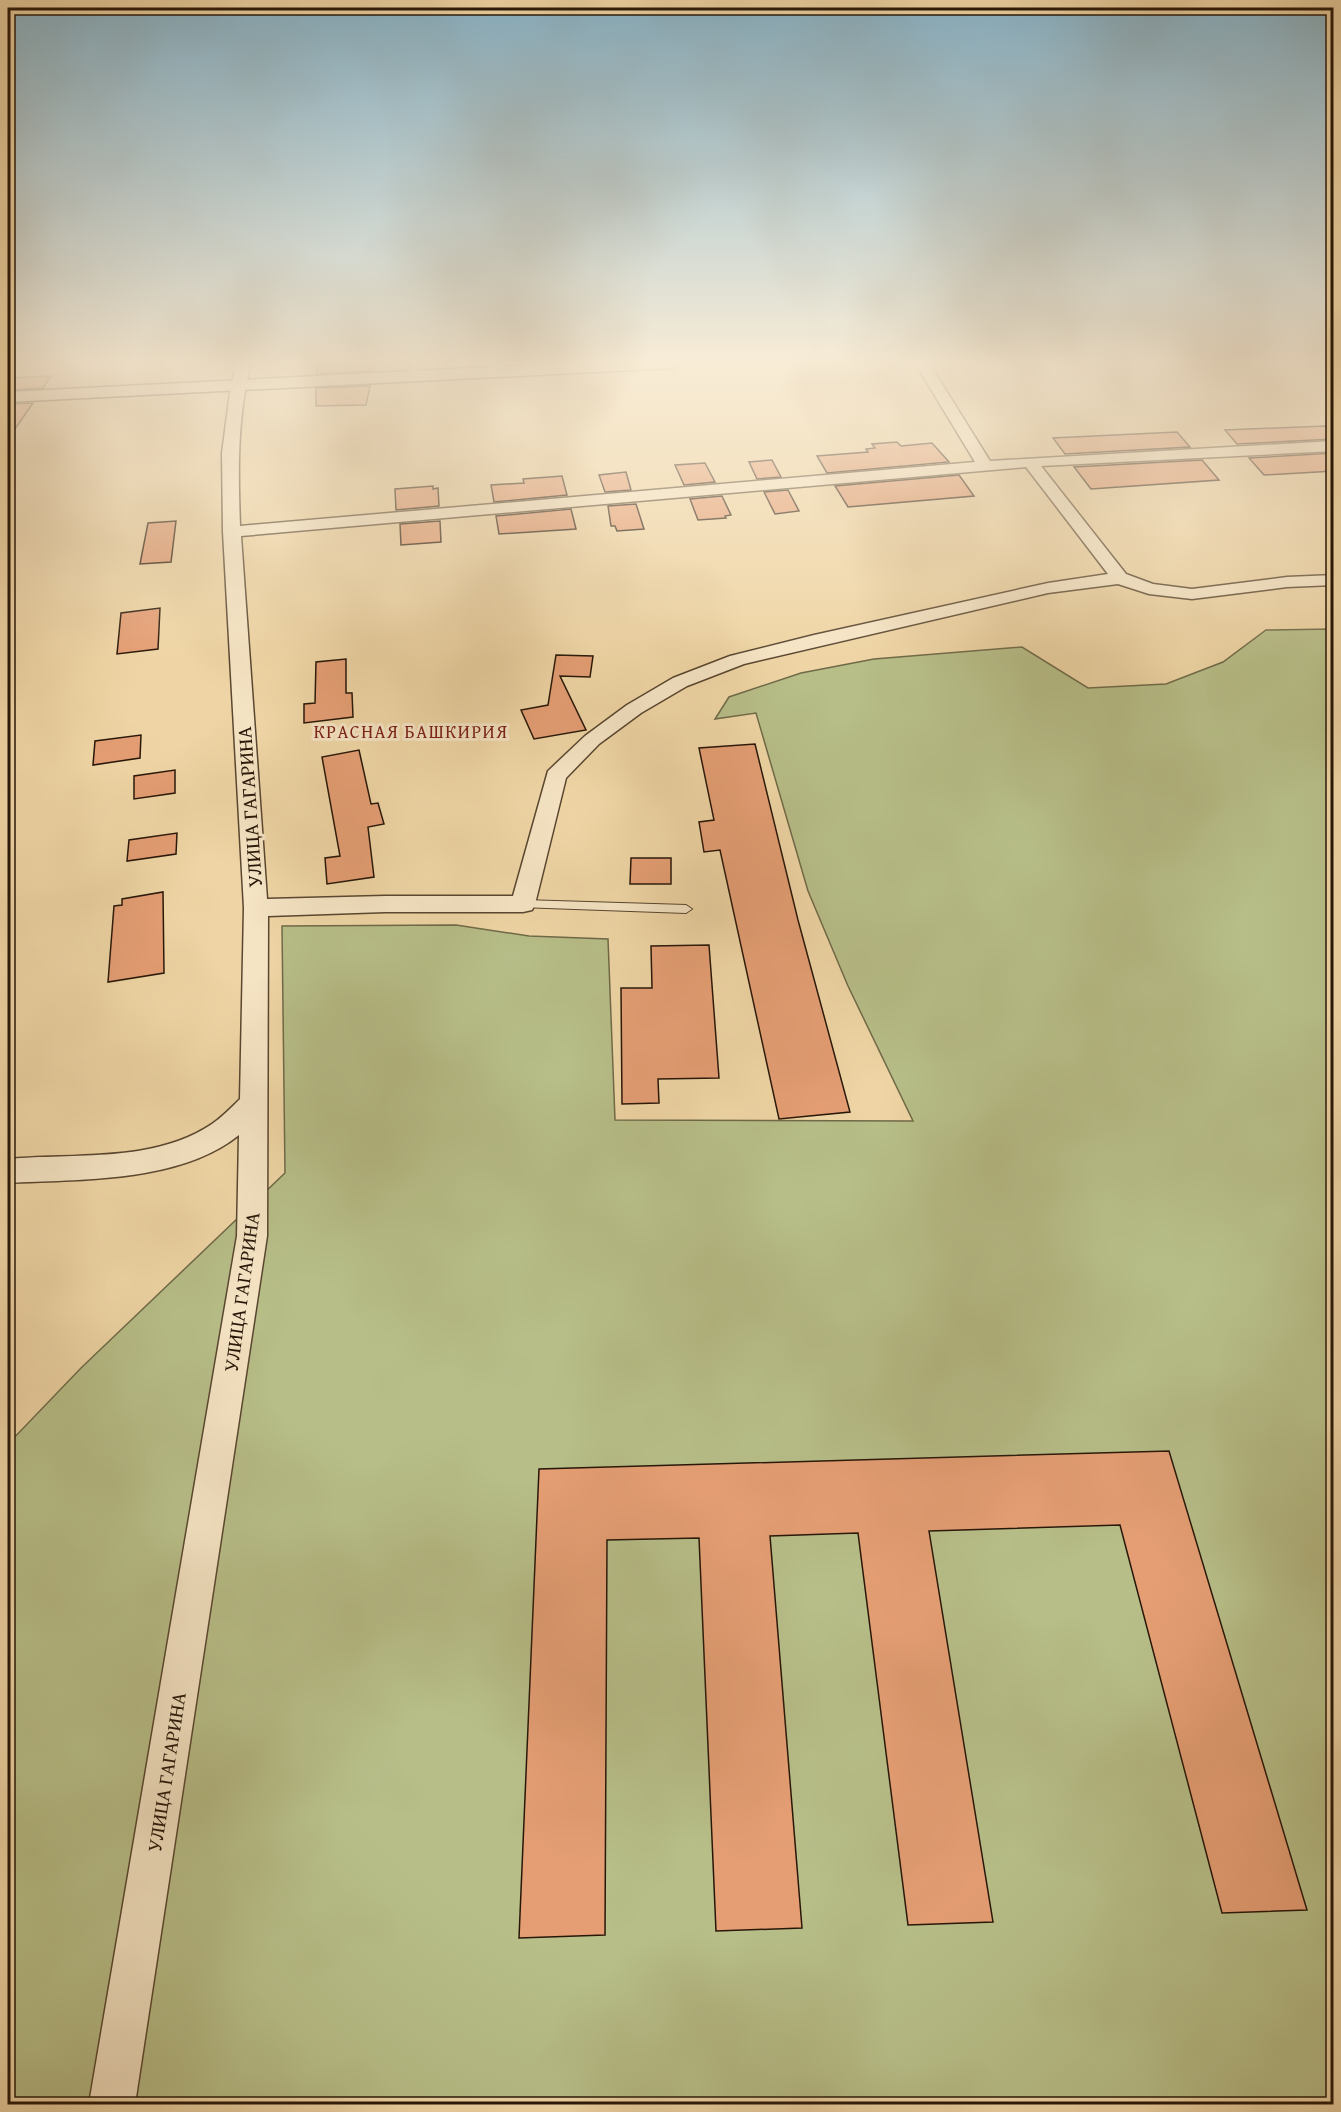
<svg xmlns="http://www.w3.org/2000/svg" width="1341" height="2112" font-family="'Gentium Book Plus',serif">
<rect width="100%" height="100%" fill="#efd5a5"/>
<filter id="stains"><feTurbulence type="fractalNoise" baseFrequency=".00333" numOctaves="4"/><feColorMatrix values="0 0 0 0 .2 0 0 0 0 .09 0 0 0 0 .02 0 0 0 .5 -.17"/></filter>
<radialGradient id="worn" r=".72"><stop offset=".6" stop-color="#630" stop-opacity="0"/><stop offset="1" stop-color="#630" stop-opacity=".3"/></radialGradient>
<path fill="#b7be88" stroke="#6f6a48" stroke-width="1.5" d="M1333,629V2104H8V1444L81,1368L285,1173L282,926L456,925L529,936L608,939L615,1120L913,1121L848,986L808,891L756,713L715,719L729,697L801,673L874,659L1022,647L1088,688L1166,684L1223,662L1266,630Z"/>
<path fill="#e59e74" stroke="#271709" stroke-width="1.5" d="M317,363H375L373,371L317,374Z
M51,376L43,388L8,390V378Z
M370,386L366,405L316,406V388Z
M33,403L8,439V404Z
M1325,426L1334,434V439L1237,444L1225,430Z
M1177,432L1190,447L1065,454L1053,438Z
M897,442L901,446L932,443L949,462L827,473L817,456L868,452L866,449L875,448L872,444Z
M1334,453V471L1264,475L1249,458Z
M772,460L781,477L757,479L749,462Z
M1202,460L1219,480L1091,489L1074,467Z
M705,463L715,482L684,485L675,465Z
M626,472L631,490L605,492L599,475Z
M959,475L974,496L848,507L835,486Z
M562,476L567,495L494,502L491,485L524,483L523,479Z
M433,486V489L438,488L439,506L396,510L395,489Z
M788,490L799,511L775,514L764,492Z
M722,496L731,515L725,516L726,518L698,520L690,499Z
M636,504L644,529L617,531L615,526H611L608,506Z
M571,509L576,529L499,534L496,516Z
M176,521L171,562L140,564L148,523Z
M440,521L441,542L401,545L400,524Z
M160,608L158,649L117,654L121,613Z
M556,655L593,656L590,677L560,676L586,730L534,739L521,710L548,705Z
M346,659V693H352L353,717L304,723V704L315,703L316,662Z
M141,735L140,758L93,765L95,741Z
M755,744L798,920L850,1112L779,1119L720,850L704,852L699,822L714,820L699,748Z
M359,750L371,804L378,803L384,824L368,827L374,877L327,884L325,858L340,856L322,757Z
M175,770V793L134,799V776Z
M177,833L176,854L127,861L129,840Z
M631,858H671V884H630Z
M163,892L164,973L108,982L114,906L122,905V899Z
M709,945L719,1078L658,1079L659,1103L622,1104L621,988H652L651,946Z
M1169,1451L1307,1910L1222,1913L1120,1525L929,1531L993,1922L908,1925L858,1533L770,1536L802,1928L716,1931L699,1538L607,1540L605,1935L519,1938L539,1469Z"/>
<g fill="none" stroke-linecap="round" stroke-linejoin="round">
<defs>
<path id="lane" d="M411,363H418V378L411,376Z
M523,900L686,905L692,909L686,913L519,907L517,904Z"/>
<path id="street" d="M237,363H251C237,417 238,471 240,526L975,462L915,363H929L990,461L1334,441V451L1041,466L1126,574L1153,584L1192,589L1287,577L1334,575V585L1287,587L1192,599L1149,594L1118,584L1048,593L744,664L687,686L641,713L599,744L566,778L535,904L532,910L523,912H385L268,916L267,1236L135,2104H89L237,1236L239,1135C179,1183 81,1179 8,1183V1159C74,1153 154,1163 212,1124C222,1117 231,1108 240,1099L244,908L223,532L222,453L231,385ZM1026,467L1108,574L1048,583L814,635L730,656L673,678L627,705L585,736L548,771L513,896H385L267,899L241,536Z
M486,363H500L502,372L495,376L490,375Z"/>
<path id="secondary" d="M567,363H681L673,368L8,402V392Z"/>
</defs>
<use href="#lane" stroke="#594630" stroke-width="2"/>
<use href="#street" stroke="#594630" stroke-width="3"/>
<use href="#secondary" stroke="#271709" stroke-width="3"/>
<use href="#lane" fill="#f5e4c4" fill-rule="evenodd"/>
<use href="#street" fill="#f5e4c4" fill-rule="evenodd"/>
<use href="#secondary" fill="#f5e4c4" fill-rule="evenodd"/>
</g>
<linearGradient id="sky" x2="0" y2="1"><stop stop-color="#89b6cd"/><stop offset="0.55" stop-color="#f8ecd6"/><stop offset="1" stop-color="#f8ecd6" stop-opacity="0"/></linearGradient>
<rect width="1341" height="659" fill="url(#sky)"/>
<g text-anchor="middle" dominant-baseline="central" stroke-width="6" stroke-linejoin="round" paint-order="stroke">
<g font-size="18" letter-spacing="1.5" fill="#7a1f14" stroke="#f5e4c4">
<text x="411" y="731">КРАСНАЯ БАШКИРИЯ</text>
</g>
<g font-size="20" fill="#271709" stroke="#f5e4c4">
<text transform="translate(249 807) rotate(-94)">УЛИЦА ГАГАРИНА</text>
<text transform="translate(241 1292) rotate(-82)">УЛИЦА ГАГАРИНА</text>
<text transform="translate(166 1772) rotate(-81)">УЛИЦА ГАГАРИНА</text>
</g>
</g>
<rect width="1341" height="2112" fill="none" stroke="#efd5a5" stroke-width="30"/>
<rect x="9" y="9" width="1323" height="2094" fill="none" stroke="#271709" stroke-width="3"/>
<rect x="15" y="15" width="1311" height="2082" fill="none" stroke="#271709" stroke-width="1.5"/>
<rect width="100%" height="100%" filter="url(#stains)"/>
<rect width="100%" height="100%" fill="url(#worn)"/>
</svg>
